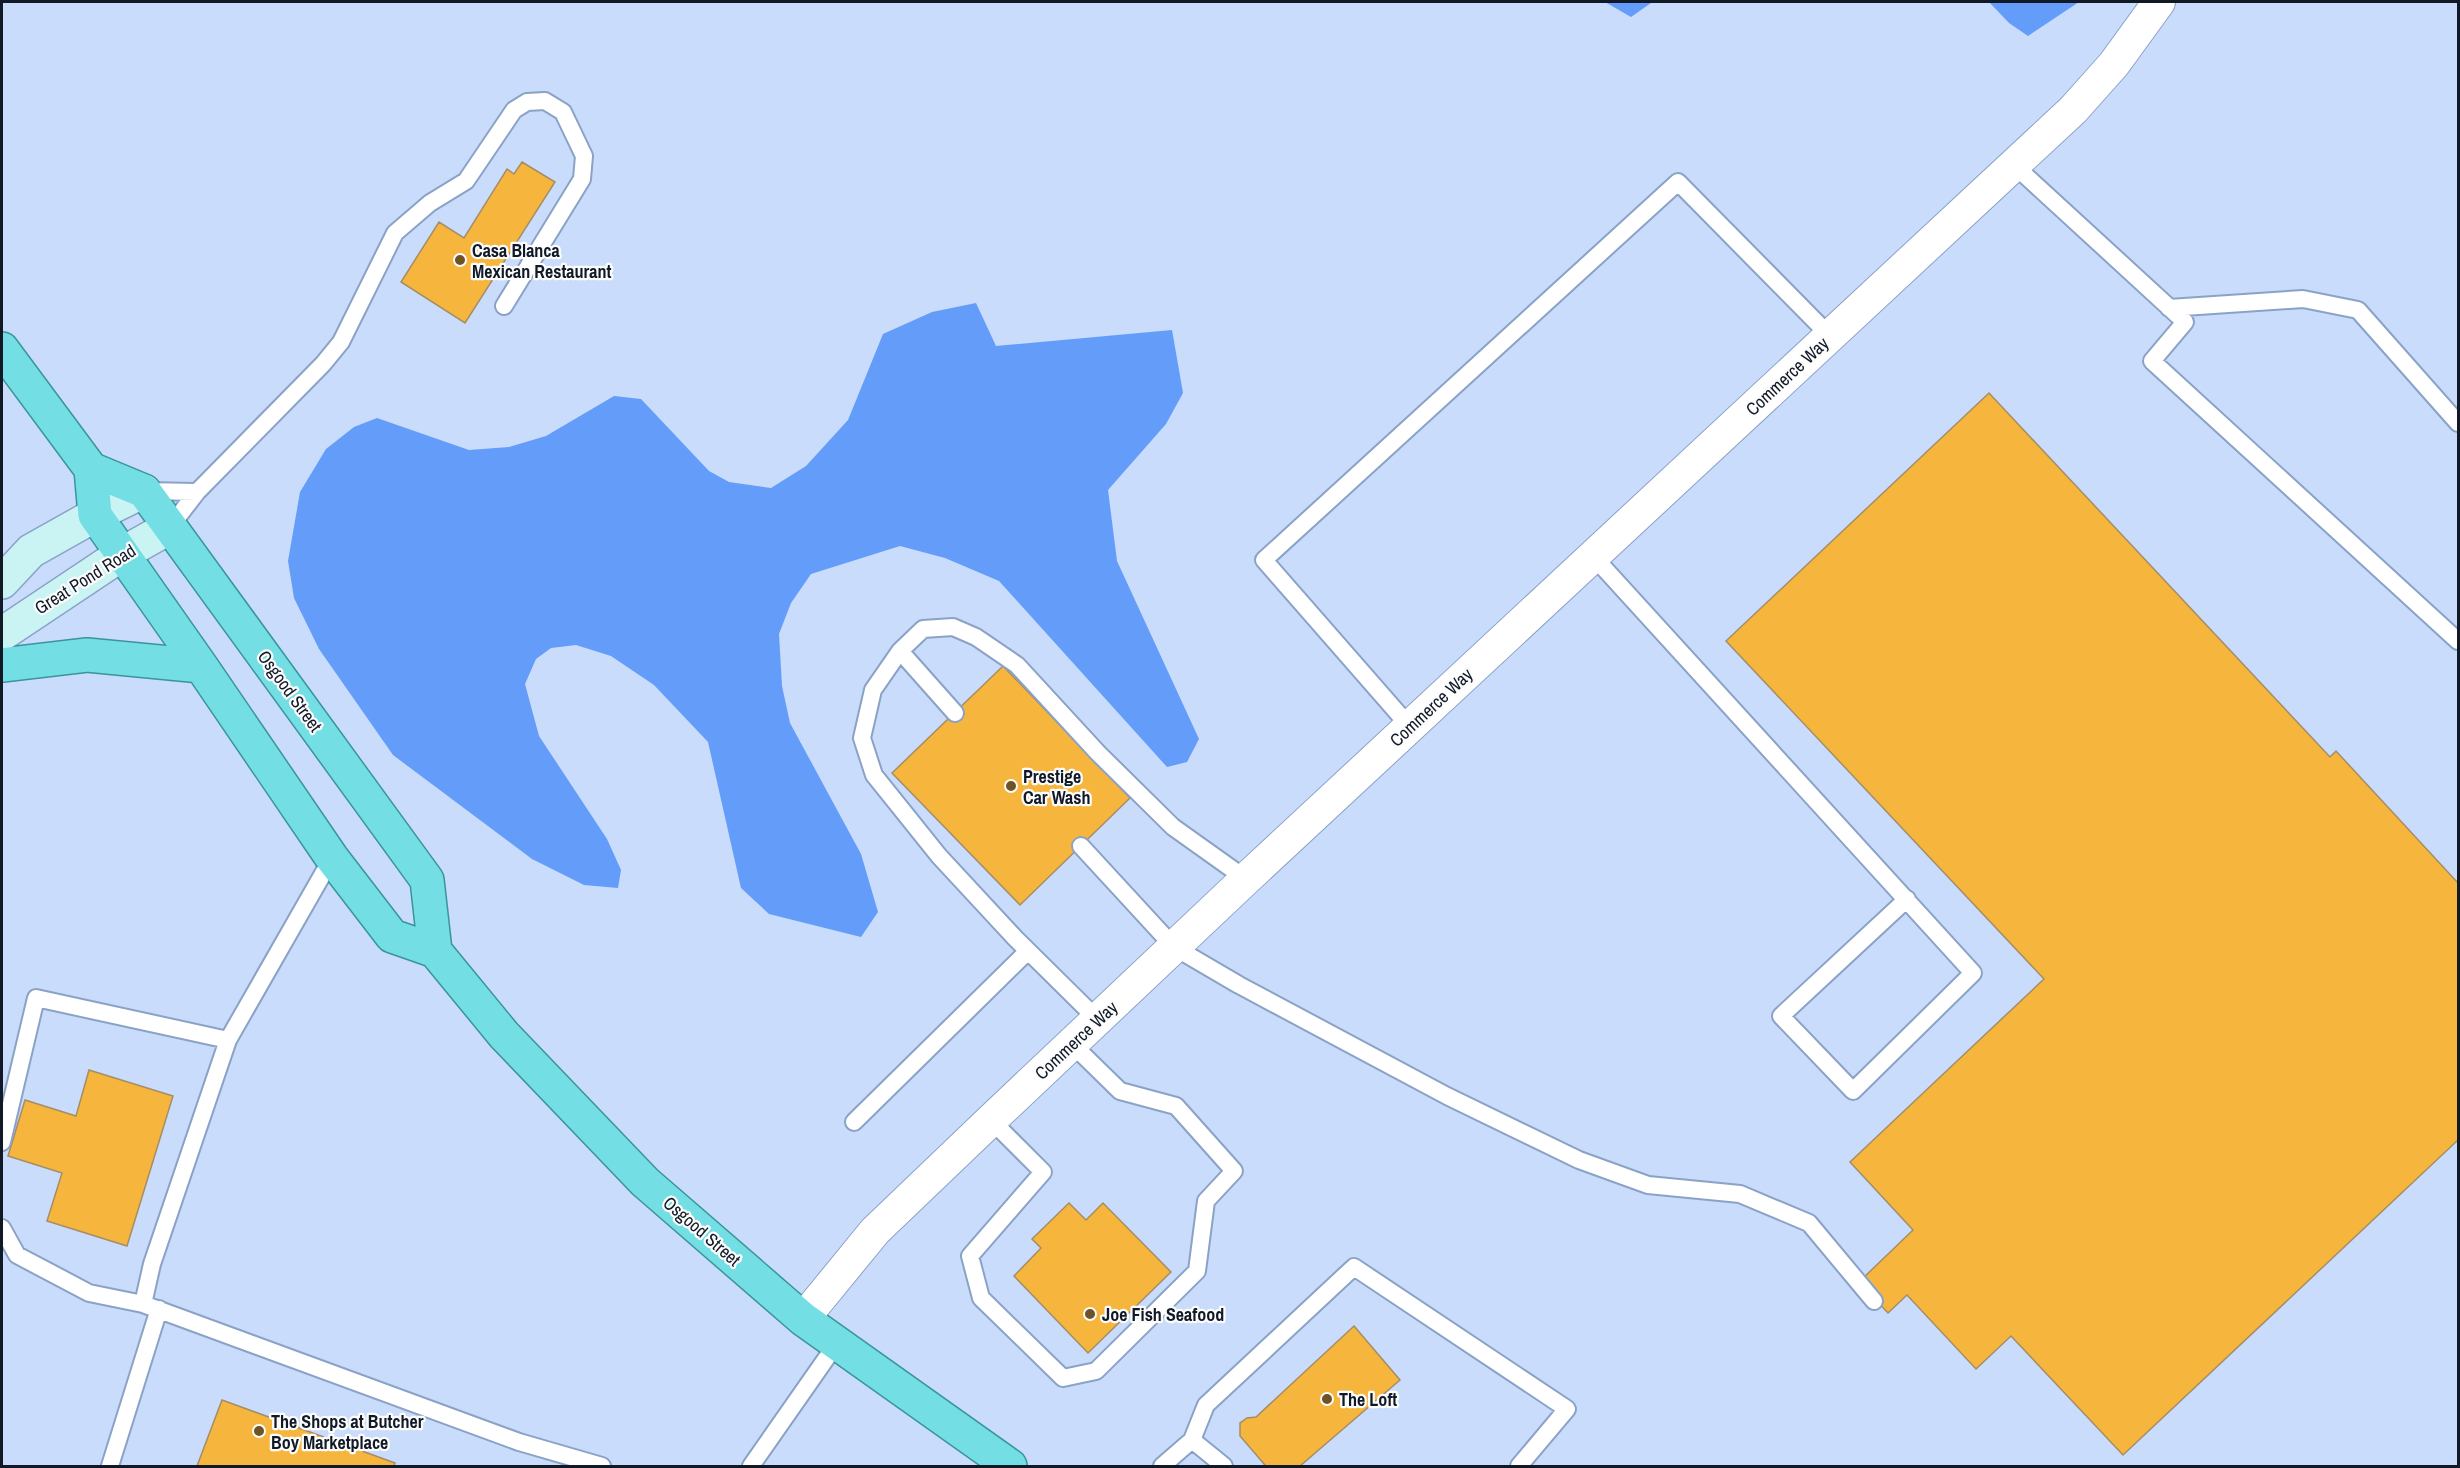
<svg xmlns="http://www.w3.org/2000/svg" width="2460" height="1468" font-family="'Archivo Narrow',sans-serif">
<rect width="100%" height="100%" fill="#c9dcfb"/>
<path fill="#639cf9" d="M1605,2H1729L1651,3L1631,17Z
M1989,2H2079L2028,36L2009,23Z
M976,303L996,346L1172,330L1183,393L1166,424L1108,490L1117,561L1199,739L1187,762L1167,767L999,581L945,558L900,546L811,574L791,603L779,634L782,686L790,723L861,854L878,912L861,937L769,914L741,888L708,742L654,685L611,656L576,645L551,648L536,659L525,684L539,736L607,839L621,870L618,888L584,885L532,859L393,755L319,649L294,598L288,561L300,492L326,449L354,427L377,418L469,450L509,447L546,436L614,396L641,399L709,471L729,482L771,488L806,466L848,420L883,334L932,312Z"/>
<path fill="#f6b63d" stroke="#a48d67" stroke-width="1.5" d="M522,162L555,182L465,323L401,282L439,222L464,238L507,169L514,174Z
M1989,393L2330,757L2336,751L2458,883V1140L2123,1455L2011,1336L1976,1369L1907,1295L1888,1313L1859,1282L1913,1230L1850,1162L2044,979L1726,641Z
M1003,666L1130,798L1020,905L892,773Z
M89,1070L173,1096L127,1246L47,1221L62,1173L8,1156L25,1100L76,1116Z
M1069,1203L1086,1220L1103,1203L1171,1272L1088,1353L1014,1276L1041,1248L1032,1239Z
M1354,1326L1400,1380L1300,1466H1263L1265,1465L1240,1436V1423L1247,1418L1256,1417Z
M222,1400L395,1463L394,1466H197Z"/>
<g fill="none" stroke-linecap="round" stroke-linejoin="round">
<defs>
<path id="service" d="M2014,165L2185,322L2152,361L2458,641
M2169,308L2303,299L2358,310L2458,423
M144,491L197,492
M170,527L197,492L323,364L341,342L395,233L430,203L466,181L514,110L527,102L545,101L563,112L584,156L582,179L504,306
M1593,556L1973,973L1853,1091L1781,1016L1907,899
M900,651L955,713
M1410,727L1264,560L1678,182L1830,336
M1081,846L1174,947L1239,985L1447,1096L1579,1160L1648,1185L1740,1194L1809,1223L1874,1301
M1098,1020L1015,938L939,856L874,775L862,738L873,690L900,651L923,629L953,627L976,637L1017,665L1098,753L1173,827L1246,879
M991,1120L1043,1172L970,1256L981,1298L1063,1378L1096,1371L1197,1271L1206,1201L1234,1171L1176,1106L1120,1091L1072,1044
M854,1122L1028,951
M2,1142L36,998L228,1040
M2,1228L17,1255L89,1293L143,1304L519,1442L602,1466
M143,1304L152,1264L228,1040L332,858
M1192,1440L1224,1466
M110,1466L159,1309
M751,1466L837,1343
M1162,1466L1192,1440L1206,1405L1354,1267L1567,1409L1519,1466"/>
<path id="minor" d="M803,1319L875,1231L991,1120L1246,879L2073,110L2114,64L2159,2"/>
<path id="secondary" d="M2,582L31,551L95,515L144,491
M2,634L122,554L170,527"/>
<path id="trunk" d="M2,349L91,469L144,491L427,880L435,951
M91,469L95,515L201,666L332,858L392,936L435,951L504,1035L645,1182L803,1319L1010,1466
M2,665L87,655L201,666"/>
</defs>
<use href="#service" stroke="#8ba2c7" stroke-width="20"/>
<use href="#minor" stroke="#8ba2c7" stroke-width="34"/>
<use href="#secondary" stroke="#8ba2c7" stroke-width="36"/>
<use href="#trunk" stroke="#3a949d" stroke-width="36"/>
<use href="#service" stroke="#fff" stroke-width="16"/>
<use href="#minor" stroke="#fff" stroke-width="32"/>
<use href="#secondary" stroke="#caf3f4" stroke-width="33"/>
<use href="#trunk" stroke="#73dee3" stroke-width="33"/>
</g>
<g fill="#6d5325" stroke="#fcfcfc" stroke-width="2">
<circle cx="460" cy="260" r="6"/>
<circle cx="1011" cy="786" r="6"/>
<circle cx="1090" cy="1314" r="6"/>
<circle cx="1327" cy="1399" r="6"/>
<circle cx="259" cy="1431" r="6"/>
</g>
<g text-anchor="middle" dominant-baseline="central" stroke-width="4.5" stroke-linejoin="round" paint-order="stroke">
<g font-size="18" font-weight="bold" fill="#111927" stroke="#fcfcfc" text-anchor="start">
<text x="472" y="250">Casa Blanca<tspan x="472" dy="21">Mexican Restaurant</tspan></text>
<text x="1023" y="776">Prestige<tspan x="1023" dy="21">Car Wash</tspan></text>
<text x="1102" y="1314">Joe Fish Seafood</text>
<text x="1339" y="1399">The Loft</text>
<text x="271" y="1421">The Shops at Butcher<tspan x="271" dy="21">Boy Marketplace</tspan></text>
</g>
<g font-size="18" fill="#111927" stroke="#fcfcfc">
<text transform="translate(1787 376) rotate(-43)">Commerce Way</text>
<text transform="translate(85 579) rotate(-32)">Great Pond Road</text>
<text transform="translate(290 691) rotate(54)">Osgood Street</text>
<text transform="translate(1431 707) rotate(-43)">Commerce Way</text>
<text transform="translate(1076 1040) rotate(-43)">Commerce Way</text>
<text transform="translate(702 1231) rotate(41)">Osgood Street</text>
</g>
</g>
<rect width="2460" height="1468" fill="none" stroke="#111927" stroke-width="6"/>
</svg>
